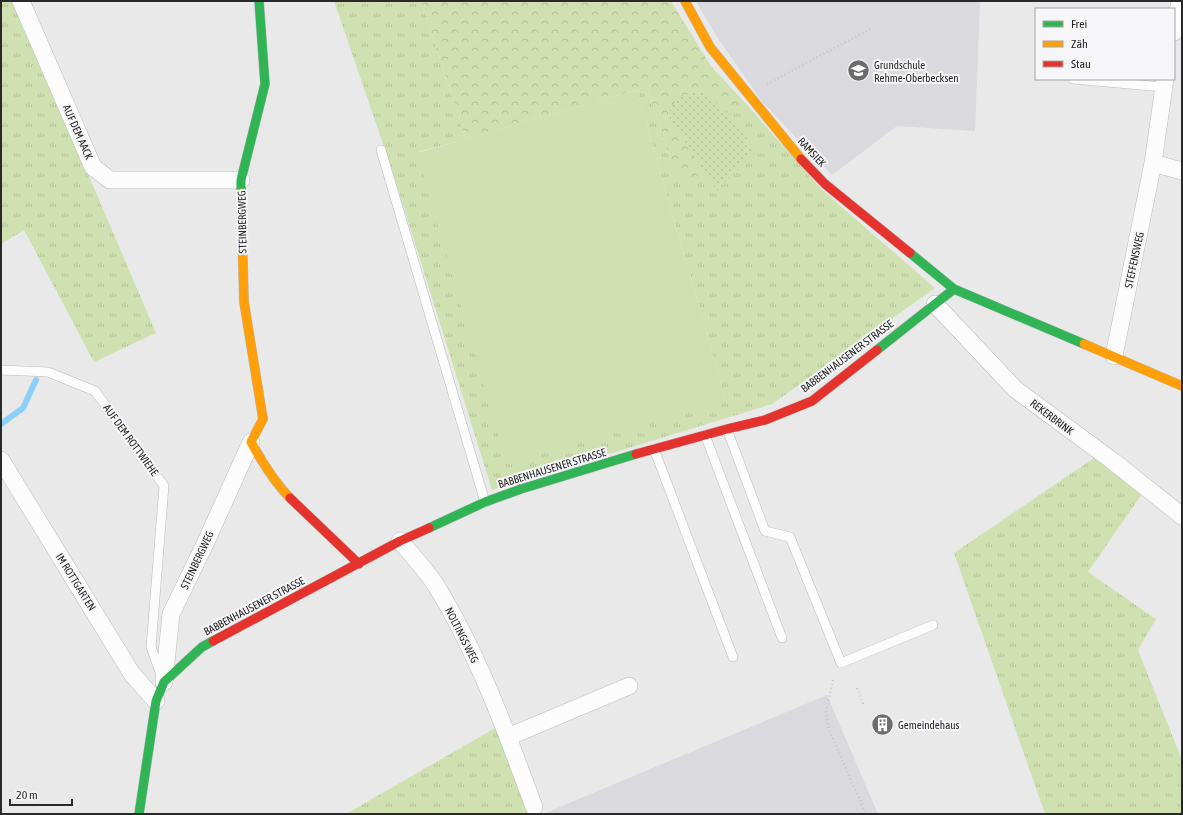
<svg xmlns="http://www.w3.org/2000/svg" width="1183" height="815" font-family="'Asap Condensed',sans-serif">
<defs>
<pattern id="grass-tufts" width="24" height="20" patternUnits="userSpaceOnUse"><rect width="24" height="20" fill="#d0e1b1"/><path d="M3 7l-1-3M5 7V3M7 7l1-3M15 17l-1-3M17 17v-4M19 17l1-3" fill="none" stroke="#b3c198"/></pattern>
<pattern id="forest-crowns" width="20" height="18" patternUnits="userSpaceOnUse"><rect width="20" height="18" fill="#d0e1b1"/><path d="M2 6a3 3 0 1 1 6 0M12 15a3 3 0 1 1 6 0" fill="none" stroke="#b3c198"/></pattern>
<pattern id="park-dots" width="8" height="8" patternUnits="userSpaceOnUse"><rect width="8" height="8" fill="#d0e1b1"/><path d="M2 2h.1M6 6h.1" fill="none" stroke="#b3c198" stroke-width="1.8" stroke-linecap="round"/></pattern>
</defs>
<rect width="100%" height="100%" fill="#e9e9ea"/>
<path fill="#d9d9de" d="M696,1H980L975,131L897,126L832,175L764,104L717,37Z
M827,695L878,814H543Z"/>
<path fill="url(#grass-tufts)" d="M1,1H29L100,160L85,167L156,333L94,362L24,230L1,244Z
M334,1H421L466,139L418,152L726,401L637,90L647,87L673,167L701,166L668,115L705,92L748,106L822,190L935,288L772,404L492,490L394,176Z
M1094,458L1142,494L1088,572L1156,619L1138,650L1182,760V814H1045L954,553Z
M497,727L533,814H346L358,807Z"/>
<path fill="url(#forest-crowns)" d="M421,1H671L711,66L748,106L730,115L705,92L668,115L701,166C701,179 695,178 684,177L673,167L647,87L466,139Z"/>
<path fill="url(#park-dots)" d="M705,92L730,115L756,151L717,191L668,115C675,96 686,93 705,92Z"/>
<path fill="#d0e1b1" d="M637,90L726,401L507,464L417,153Z"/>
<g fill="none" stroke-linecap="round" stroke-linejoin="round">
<path stroke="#8cd0f9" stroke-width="6" d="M1,424L23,408L36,380"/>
<defs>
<path id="lane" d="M1073,79L1163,87
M381,150L485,502
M1,370L48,372L95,391L164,486L151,647L161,675
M727,429L765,531L790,537L841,663L933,625
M705,435L782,638
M654,449L733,657"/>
<path id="street" d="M21,1L93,167L110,180H241
M1174,32L1180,1
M1153,163L1182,171
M935,304L1015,389L1114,462L1182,516
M1114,356L1153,163L1165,79
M1,460L132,674L156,701
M400,541C412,555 425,569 435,584C478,653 506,731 534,807
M164,682L171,614L205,544L251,442
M508,737L629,686"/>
<path id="fast" d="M241,193V180L265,84L259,1
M910,253L954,289L1084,344
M877,350L954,289
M429,528L485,502L521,489L636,454
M139,814L156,701L164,682L202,647L213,641"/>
<path id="slow" d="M685,1L710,47L801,159
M241,193L244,302L263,419L251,442C262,462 274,482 290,498
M1084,344L1182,386"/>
<path id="jam" d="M801,159L825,184L910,253
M636,454L727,429L765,420L812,401L877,350
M290,498L359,564
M213,641L400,541L429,528"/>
</defs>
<use href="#lane" stroke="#bbb" stroke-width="10"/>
<use href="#street" stroke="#bbb" stroke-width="18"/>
<use href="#fast" stroke="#bbb" stroke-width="10"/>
<use href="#slow" stroke="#bbb" stroke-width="10"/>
<use href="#jam" stroke="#bbb" stroke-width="10"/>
<path stroke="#c9c9c9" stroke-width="2.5" stroke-dasharray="1 3" stroke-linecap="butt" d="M767,84L872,28
M833,680L826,711L829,730L866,814
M857,688L864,706"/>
<use href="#lane" stroke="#fcfcfc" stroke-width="9"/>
<use href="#street" stroke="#fcfcfc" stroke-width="17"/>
<use href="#fast" stroke="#30b455" stroke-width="9"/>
<use href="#slow" stroke="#ff9f0a" stroke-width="9"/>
<use href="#jam" stroke="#e5322d" stroke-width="9"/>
</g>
<defs>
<symbol id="school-disc" viewBox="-11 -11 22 22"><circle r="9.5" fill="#6c6c6d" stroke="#f6f6f8"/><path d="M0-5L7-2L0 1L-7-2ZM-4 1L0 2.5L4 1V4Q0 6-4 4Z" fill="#fff"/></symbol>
<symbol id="building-disc" viewBox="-11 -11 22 22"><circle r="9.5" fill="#6c6c6d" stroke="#f6f6f8"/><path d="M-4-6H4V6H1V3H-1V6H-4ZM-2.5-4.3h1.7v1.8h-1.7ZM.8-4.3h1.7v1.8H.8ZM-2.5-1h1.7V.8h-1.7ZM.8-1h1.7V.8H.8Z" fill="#fff"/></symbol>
</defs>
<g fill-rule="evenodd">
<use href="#school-disc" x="846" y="58" width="25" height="25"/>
<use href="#building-disc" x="870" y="712" width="25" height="25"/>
</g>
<g text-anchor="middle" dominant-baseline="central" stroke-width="4" stroke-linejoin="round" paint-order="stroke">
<g font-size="11" fill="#29292a" stroke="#f6f6f8" text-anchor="start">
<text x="874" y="65">Grundschule<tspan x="874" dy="13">Rehme-Oberbecksen</tspan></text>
<text x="898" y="725">Gemeindehaus</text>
</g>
<g font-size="11" fill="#29292a" stroke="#f6f6f8">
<text transform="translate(78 132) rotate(66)">AUF DEM AACK</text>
<text transform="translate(812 152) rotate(47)">RAMSIEK</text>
<text transform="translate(242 222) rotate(-91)">STEINBERGWEG</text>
<text transform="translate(1134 260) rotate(-78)">STEFFENSWEG</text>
<text transform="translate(847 356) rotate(-37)">BABBENHAUSENER STRASSE</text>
<text transform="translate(1052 417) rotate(37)">REKERBRINK</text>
<text transform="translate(131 440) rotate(54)">AUF DEM ROTTWIEHE</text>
<text transform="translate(552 468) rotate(-17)">BABBENHAUSENER STRASSE</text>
<text transform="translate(197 560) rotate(-65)">STEINBERGWEG</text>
<text transform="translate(76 582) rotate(58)">IM ROTTGARTEN</text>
<text transform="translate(254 606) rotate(-28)">BABBENHAUSENER STRASSE</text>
<text transform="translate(462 635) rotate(63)">NOLTINGS WEG</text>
</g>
</g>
<rect width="1183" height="815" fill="none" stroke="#29292a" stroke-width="4"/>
<rect x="1035" y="8" width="140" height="72" fill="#f6f6f8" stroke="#a4a4a6"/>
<rect x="1043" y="21" width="20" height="6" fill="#30b455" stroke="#a4a4a6"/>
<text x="1071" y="28" font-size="12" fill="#29292a">Frei</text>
<rect x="1043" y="41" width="20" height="6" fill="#ff9f0a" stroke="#a4a4a6"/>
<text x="1071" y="48" font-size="12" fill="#29292a">Zäh</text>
<rect x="1043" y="61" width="20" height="6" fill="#e5322d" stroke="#a4a4a6"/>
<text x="1071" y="68" font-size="12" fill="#29292a">Stau</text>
<path d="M10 799v6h62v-6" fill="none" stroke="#29292a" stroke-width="2"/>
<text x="16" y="799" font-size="12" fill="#29292a" stroke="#f6f6f8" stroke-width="3" paint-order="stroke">20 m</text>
</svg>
